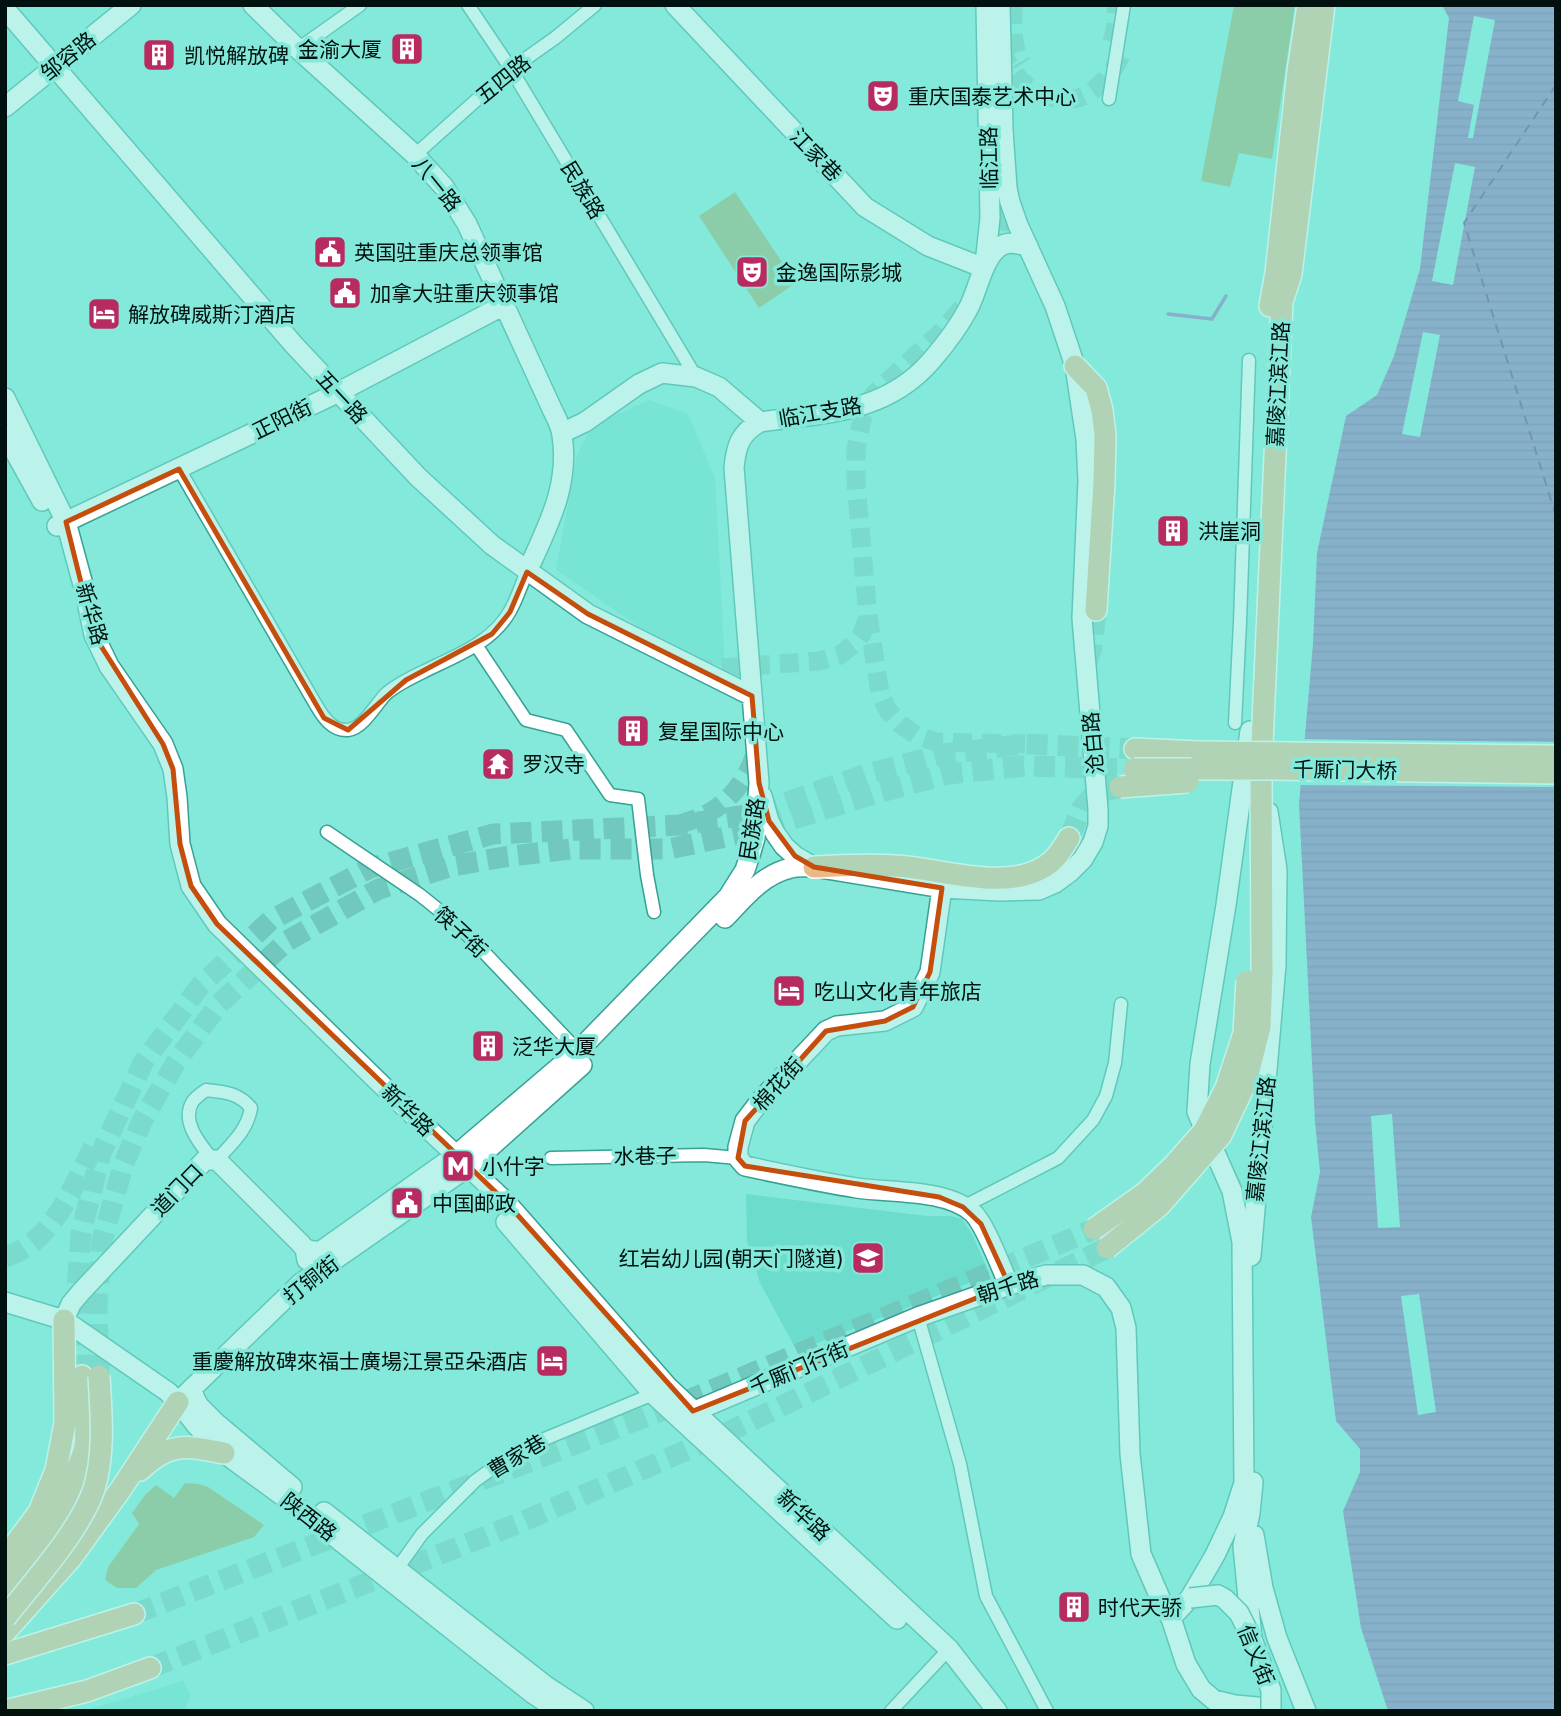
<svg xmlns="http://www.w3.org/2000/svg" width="1561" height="1716" font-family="Inter,'Noto Sans SC',sans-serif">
<defs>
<pattern id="water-rules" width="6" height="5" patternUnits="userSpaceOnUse" patternTransform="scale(1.75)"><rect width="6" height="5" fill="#8d6cb6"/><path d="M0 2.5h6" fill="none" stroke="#715792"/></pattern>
</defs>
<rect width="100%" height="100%" fill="#84e9da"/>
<path fill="#6cddcd" d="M649,400L688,414L715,478L725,667L682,656L556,570L577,455L592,426Z
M746,1194L927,1216H951L962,1219L972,1234L990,1275L797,1351L760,1283L747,1241Z
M183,1681L191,1695L184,1711H84Z"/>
<path fill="#96ac6a" d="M1234,5H1295L1272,159L1239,153L1230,187L1201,181Z
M735,192L796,283L759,308L699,216Z
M185,1483L199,1484L208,1487L264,1525L254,1537L156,1570L136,1588H117L105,1580L108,1567L139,1524L132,1513L145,1495L156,1485L174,1498Z"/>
<path fill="url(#water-rules)" d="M1442,5H1556V1711H1388L1361,1628L1343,1511L1360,1472V1449L1336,1421L1311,1217L1320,1172L1315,1122L1299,804L1313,644L1317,553L1346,416L1377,395L1394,356L1420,269L1449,18Z"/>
<path fill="#84e9da" d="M1474,16L1495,20L1473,138H1468L1474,105L1458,101Z
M1455,163L1475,167L1453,285L1432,281Z
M1423,332L1440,335L1420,437L1402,434Z
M1301,739L1556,742V787L1297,785Z
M1392,1114L1400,1227L1378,1228L1371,1116Z
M1419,1294L1436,1412L1418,1415L1401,1296Z"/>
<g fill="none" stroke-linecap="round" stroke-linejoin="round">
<path stroke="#8d6cb6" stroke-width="3.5" d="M1168,314L1212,319L1226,296"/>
<path stroke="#5c2e89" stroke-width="2" stroke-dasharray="9 7" stroke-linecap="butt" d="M1556,85L1464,223L1556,516"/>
<path stroke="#70c9bc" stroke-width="19" stroke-dasharray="19 10" stroke-linecap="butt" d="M1013,5C1013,25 1011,47 1022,64
M1112,42L1115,31L1117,5
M1002,48C1010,79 1039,102 1073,99C1093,97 1113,73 1121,56
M990,257C998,233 1004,210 1005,184
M962,308L940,333L874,394L863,415L856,449V484L868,616L880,693L887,709L900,724L916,735L936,742L1025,744
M693,668L706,669L819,661L840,655L856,642L862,634L868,616
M679,825C691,820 705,816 715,809C736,795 751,771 757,747"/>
<path stroke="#70c9bc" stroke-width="21" stroke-dasharray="21 10" stroke-linecap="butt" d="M1086,664L1092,648L1096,610
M1069,838L1082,808L1094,794L1120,787
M5,1257C53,1243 73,1186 94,1146
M82,1376L76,1304L81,1233L101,1153L143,1063L200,986L271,920L370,868L493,834L679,825L753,814L867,774L944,754L1025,744L1135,749
M99,1376L97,1305L102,1241L124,1163L142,1121L176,1062L219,1004L287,941L379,889L452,866L504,857L570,849H669L758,830L874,794L948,774L1024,766L1134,769
M134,1614L674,1406L1094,1229
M150,1668L517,1524L724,1434L1107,1248"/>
<defs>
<path id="street" d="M468,5L511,69L696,377
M298,49L360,5
M1109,99L1124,5
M415,155L511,69L555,38L595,5
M179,469L316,705C323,717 332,731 348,730C364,728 376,703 387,693C400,682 417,675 433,667C461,654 494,640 510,611C517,599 521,585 527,572
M476,645L526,720L566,730L610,795L638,799L647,875L654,912
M1235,723L1240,622L1249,360
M327,832L420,895L460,927L578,1051
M551,1158L704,1155L738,1158
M212,1159C200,1144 180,1121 193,1101C196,1097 202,1093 206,1090C225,1092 239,1093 251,1108C247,1131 232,1143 217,1160
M963,1207L1058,1158L1093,1120L1106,1096L1115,1063L1121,1004
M918,1317L960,1464L986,1596L1047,1711
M397,1569L422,1534L475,1481L518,1450L658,1392
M891,1711L949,1649"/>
<path id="secondary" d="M253,5L298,49L415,155L444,187L467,224L552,409C556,417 561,426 562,435C570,487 547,527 527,572
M675,5L865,207L928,246L984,268
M5,9L294,345L418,477L492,545L588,614L752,696
M5,107L131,5
M985,264L990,218L986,5
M5,398L66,522L85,592L94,635L109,666L163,744L173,769L177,797L180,844L191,886L217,924L393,1096L506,1202L668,1387L949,1649L997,1711
M562,433L585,422L639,384L662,373L696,377L719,387L760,422
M5,434L42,501
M57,526L337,393L504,305
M762,796L769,821L775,833L784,846L795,856L814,867L942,888L1000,891L1039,890L1055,883L1070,872L1083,859L1093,842L1098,826V809L1082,618L1088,481L1086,439L1075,366L1055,306L1018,225L1010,202L1007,188L1003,130L1000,5
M942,888L930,972L913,1007L885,1021L837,1026L826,1031L761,1100L745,1121L738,1147V1158L745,1166C782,1174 819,1182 857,1188C891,1193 945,1189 972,1212C985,1223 1001,1268 1009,1285
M725,918C744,898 763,874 791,868C798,866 806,867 814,867
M506,1222L653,1394L897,1619
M305,1249L313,1251H321L456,1155L578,1051L728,897L745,870L751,852L755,838L759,783L734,468C736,446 740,433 760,422C823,413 885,414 931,361C944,346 958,328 968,309C977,293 983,259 998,248C1007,240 1017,244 1028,246
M1251,1256L1276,965L1277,870L1268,812
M5,1302L64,1320L168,1392L178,1402L196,1425L224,1453L291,1502L532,1693L559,1711
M64,1320L71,1304L81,1292L205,1160H217L301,1244L305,1249L307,1260
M192,1388L195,1399L199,1406L216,1423L292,1487
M178,1402L301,1283L468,1167L582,1065
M683,1416L918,1317L1009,1285L1046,1275H1083L1106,1287L1121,1308L1126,1328L1130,1454L1141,1554L1164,1607L1171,1618L1186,1664L1201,1689L1214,1700L1235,1705L1257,1707L1266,1711
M324,1512L546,1686L584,1711
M1254,1535L1263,1588L1277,1638L1306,1711
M1171,1618L1190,1598L1215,1555L1233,1517L1244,1483L1242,1242L1232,1191L1197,1112L1200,1064L1226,905L1250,731
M1252,1639L1243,1546L1250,1513L1253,1482"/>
<path id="primary" d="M1270,306L1276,273L1298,71L1308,5
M1075,366L1096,388L1102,410L1105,435L1104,483L1096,610
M1135,749L1200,752
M814,867C841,866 868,864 895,866C941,868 1003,892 1044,867C1056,860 1062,849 1069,838
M1262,972L1261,766L1281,323L1282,302L1291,274L1324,5
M140,1470C170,1441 186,1446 224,1453
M5,1558L39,1512L56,1470L65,1423L64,1320
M5,1587C35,1549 64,1514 78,1467C80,1461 84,1453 85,1447C88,1424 83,1399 82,1376
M5,1632L71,1558L121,1489L178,1402
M5,1654L134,1614
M5,1711L87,1691L150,1668"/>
</defs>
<use href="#street" stroke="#37a194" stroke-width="15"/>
<use href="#secondary" stroke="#37a194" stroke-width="22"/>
<use href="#primary" stroke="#fff" stroke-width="24"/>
<use href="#street" stroke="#fff" stroke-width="12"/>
<use href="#secondary" stroke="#fff" stroke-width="19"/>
<use href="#primary" stroke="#e9b988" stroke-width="21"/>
<path stroke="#173733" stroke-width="3.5" stroke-dasharray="10 5" stroke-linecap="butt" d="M1142,764L1556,768"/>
<defs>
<path id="secondary-bridge" d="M1190,1598L1218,1595L1225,1599L1239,1613L1252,1639L1271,1690V1711"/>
<path id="primary-bridge" d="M1200,752L1556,756
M1134,769H1266L1556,773
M1120,787L1188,782
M1094,1229L1145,1193L1174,1165L1204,1131L1226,1088L1244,1033L1247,981
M1107,1248L1159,1206L1221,1135L1246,1082L1260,1027L1262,972
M5,1618C33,1582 80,1531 94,1489C105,1452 101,1413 99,1376"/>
</defs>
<use href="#secondary-bridge" stroke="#37a194" stroke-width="22" stroke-linecap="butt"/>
<use href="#primary-bridge" stroke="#fff" stroke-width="24" stroke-linecap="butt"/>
<use href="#secondary-bridge" stroke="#fff" stroke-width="19"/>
<use href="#primary-bridge" stroke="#e9b988" stroke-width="21"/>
</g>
<path d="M0 0H1561V1716H0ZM179,469L324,718L348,730L406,680L492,634L510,612L527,572L588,614L752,696L759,783L769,821L795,856L814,867L942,888L930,972L913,1007L885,1021L826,1031L745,1121L738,1158L745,1166L939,1197L963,1207L981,1224L1009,1285L693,1411L506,1202L217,924L191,886L180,844L173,769L163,744L94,635L66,522Z" fill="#84e9da" fill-opacity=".55" fill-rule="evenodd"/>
<path fill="none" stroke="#c54e0c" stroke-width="5" stroke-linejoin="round" d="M179,469L324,718L348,730L406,680L492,634L510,612L527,572L588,614L752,696L759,783L769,821L795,856L814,867L942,888L930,972L913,1007L885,1021L826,1031L745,1121L738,1158L745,1166L939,1197L963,1207L981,1224L1009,1285L693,1411L506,1202L217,924L191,886L180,844L173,769L163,744L94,635L66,522Z"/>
<defs>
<symbol id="building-square" viewBox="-11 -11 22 22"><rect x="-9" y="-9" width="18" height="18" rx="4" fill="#b82b60" stroke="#84e9da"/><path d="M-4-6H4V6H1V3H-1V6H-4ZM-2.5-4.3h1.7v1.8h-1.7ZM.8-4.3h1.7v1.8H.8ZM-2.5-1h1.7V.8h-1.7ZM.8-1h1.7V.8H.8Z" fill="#fff"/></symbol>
<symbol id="theatre-square" viewBox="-11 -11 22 22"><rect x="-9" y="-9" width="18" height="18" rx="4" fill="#b82b60" stroke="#84e9da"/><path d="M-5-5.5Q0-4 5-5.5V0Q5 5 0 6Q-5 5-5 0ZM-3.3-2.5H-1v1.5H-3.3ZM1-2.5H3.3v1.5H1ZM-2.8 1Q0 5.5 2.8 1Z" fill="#fff"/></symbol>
<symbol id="civic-square" viewBox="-11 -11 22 22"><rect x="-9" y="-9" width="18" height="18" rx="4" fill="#b82b60" stroke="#84e9da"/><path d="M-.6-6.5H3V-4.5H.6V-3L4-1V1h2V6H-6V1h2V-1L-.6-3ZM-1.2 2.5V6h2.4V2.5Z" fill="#fff"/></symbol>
<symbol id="hotel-square" viewBox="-11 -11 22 22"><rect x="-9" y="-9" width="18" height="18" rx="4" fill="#b82b60" stroke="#84e9da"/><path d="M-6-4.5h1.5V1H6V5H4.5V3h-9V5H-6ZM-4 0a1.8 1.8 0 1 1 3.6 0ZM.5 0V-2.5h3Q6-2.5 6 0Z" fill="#fff"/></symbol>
<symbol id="temple-square" viewBox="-11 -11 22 22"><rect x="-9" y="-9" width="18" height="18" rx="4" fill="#b82b60" stroke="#84e9da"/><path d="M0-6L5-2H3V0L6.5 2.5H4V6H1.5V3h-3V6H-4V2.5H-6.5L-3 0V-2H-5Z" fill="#fff"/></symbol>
<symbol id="metro-square" viewBox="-11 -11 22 22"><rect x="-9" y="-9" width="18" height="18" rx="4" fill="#b82b60" stroke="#84e9da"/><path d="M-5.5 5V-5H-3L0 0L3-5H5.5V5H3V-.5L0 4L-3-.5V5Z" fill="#fff"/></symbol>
<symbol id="school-square" viewBox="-11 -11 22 22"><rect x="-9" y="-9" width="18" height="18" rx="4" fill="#b82b60" stroke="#84e9da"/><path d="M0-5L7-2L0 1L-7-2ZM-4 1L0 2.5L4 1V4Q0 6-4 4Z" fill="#fff"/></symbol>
</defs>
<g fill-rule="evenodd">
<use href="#building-square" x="388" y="30" width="38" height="38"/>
<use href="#building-square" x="140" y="36" width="38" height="38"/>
<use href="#theatre-square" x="864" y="77" width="38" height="38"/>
<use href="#civic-square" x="311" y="233" width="38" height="38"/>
<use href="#theatre-square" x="733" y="253" width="38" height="38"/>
<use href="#civic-square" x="326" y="274" width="38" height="38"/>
<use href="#hotel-square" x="85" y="295" width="38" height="38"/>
<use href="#building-square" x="1154" y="512" width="38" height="38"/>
<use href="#building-square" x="614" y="712" width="38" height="38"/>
<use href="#temple-square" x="479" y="745" width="38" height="38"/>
<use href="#hotel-square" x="770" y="972" width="38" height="38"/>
<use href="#building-square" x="469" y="1027" width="38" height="38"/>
<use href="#metro-square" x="439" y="1147" width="38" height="38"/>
<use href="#civic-square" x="388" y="1184" width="38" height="38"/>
<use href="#school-square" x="849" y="1239" width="38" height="38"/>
<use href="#hotel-square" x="533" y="1342" width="38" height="38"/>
<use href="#building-square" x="1055" y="1588" width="38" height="38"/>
</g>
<g text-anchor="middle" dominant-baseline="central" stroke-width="7" stroke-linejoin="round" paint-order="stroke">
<g font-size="21" fill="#00110f" stroke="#84e9da" text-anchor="start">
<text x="382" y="49" text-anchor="end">金渝大厦</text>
<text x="184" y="55">凯悦解放碑</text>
<text x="908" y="96">重庆国泰艺术中心</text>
<text x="354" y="252">英国驻重庆总领事馆</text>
<text x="776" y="272">金逸国际影城</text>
<text x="370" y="293">加拿大驻重庆领事馆</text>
<text x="128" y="314">解放碑威斯汀酒店</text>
<text x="1198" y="531">洪崖洞</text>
<text x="658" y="731">复星国际中心</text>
<text x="522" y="764">罗汉寺</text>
<text x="814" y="991">吃山文化青年旅店</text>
<text x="512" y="1046">泛华大厦</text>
<text x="482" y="1166">小什字</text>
<text x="432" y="1203">中国邮政</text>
<text x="844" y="1258" text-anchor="end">红岩幼儿园(朝天门隧道)</text>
<text x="528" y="1361" text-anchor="end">重慶解放碑來福士廣場江景亞朵酒店</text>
<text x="1098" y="1607">时代天骄</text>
</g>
<g font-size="21" fill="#00110f" stroke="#84e9da">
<text transform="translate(68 56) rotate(-39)">邹容路</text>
<text transform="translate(503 79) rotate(-39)">五四路</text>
<text transform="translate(816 155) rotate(46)">江家巷</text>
<text transform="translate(989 158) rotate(-91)">临江路</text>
<text transform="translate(437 184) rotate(51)">八一路</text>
<text transform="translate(583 190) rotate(59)">民族路</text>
<text transform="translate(1278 384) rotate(-87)">嘉陵江滨江路</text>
<text transform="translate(342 397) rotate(47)">五一路</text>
<text transform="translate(820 412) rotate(-10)">临江支路</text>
<text transform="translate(282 419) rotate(-26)">正阳街</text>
<text transform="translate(92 614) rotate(74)">新华路</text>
<text transform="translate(1093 743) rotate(-95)">沧白路</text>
<text transform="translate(1345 770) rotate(1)">千厮门大桥</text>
<text transform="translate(752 829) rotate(-81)">民族路</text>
<text transform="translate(461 932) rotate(43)">筷子街</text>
<text transform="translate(778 1084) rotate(-48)">棉花街</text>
<text transform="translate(408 1110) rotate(44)">新华路</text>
<text transform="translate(1261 1139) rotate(-84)">嘉陵江滨江路</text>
<text transform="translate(645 1156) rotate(-1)">水巷子</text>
<text transform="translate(177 1190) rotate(-46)">道门口</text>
<text transform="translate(311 1280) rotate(-38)">打铜街</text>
<text transform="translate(1008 1287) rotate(-17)">朝千路</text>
<text transform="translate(799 1368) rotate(-23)">千厮门行街</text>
<text transform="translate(517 1456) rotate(-31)">曹家巷</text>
<text transform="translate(804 1515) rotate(43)">新华路</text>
<text transform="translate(309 1517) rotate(38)">陕西路</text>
<text transform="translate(1256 1655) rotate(68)">信义街</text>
</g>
</g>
<rect width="1561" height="1716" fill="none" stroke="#00110f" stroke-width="14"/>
</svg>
